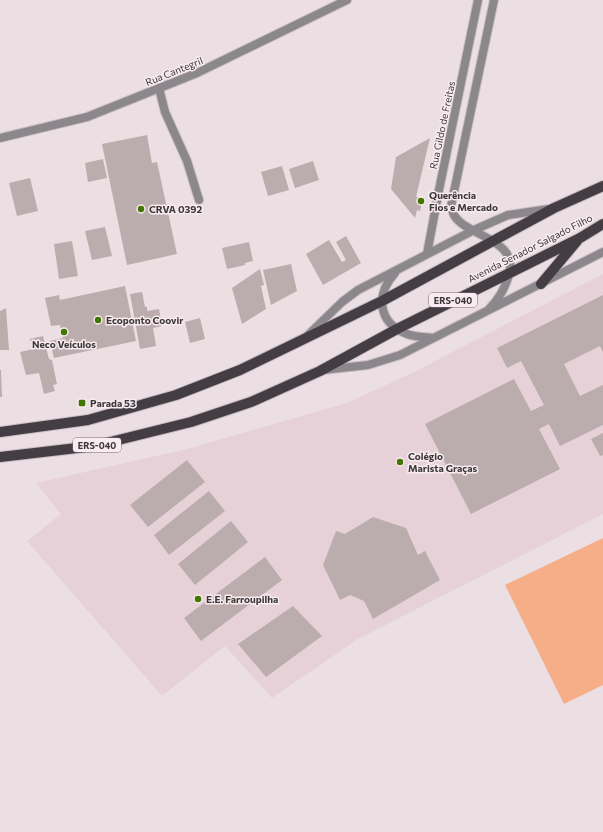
<svg xmlns="http://www.w3.org/2000/svg" width="603" height="832" font-family="Commissioner,sans-serif">
<rect width="100%" height="100%" fill="#ecdfe4"/>
<path fill="#e6d1d9" d="M603,274V514L358,639L272,698L225,646L162,696L27,541L61,514L36,483L187,449L347,403L412,373Z"/>
<path fill="#f6ae88" d="M603,538V685L564,704L505,585Z"/>
<path fill="#bbadad" d="M147,135L152,163L157,162L177,254L127,265L102,144Z
M430,138L416,197L423,198L420,211L417,210L415,218L391,189L396,157Z
M103,159L107,178L88,182L85,163Z
M313,161L319,180L295,188L289,169Z
M282,166L289,190L268,196L261,172Z
M30,178L38,211L17,216L9,183Z
M105,227L112,256L92,260L85,231Z
M346,236L361,263L323,285L306,254L329,240L342,262L346,260L336,242Z
M72,241L78,276L59,279L54,244Z
M249,242L253,261L245,263V265L227,269L222,248Z
M291,264L297,291L271,305L263,270Z
M260,269L264,285L261,286L266,309L242,324L232,288Z
M125,286L136,341L54,358L50,341L63,338L60,325L51,326L45,298L59,295L61,306L60,300Z
M142,292L145,307H147V311L159,309L162,326L153,328L156,346L140,349L130,294Z
M603,295V352L600,346L564,364L580,396L603,385V425L560,446L549,424L539,429L560,469L471,514L425,424L514,379L531,411L544,405L521,361L507,368L497,348Z
M6,308L9,350H0V311Z
M200,318L205,339L190,343L185,322Z
M43,336L49,359L52,360L57,384L53,385L55,391L44,394L39,373L26,375L20,352L33,349L30,339Z
M0,370H1L2,397H0Z
M603,433V455L600,456L591,439Z
M187,460L205,482L148,527L130,505Z
M209,491L225,511L169,555L154,535Z
M373,517L406,528L418,555L425,551L440,580L373,619L364,601L350,595L340,600L323,565L336,531L345,534Z
M231,521L248,542L195,585L178,564Z
M265,557L282,580L201,641L184,618Z
M293,606L322,636L266,677L238,644Z"/>
<g fill="none" stroke-linecap="round" stroke-linejoin="round">
<defs>
<path id="service" d="M159,88L165,112L187,161L199,200"/>
<path id="minor" d="M0,138L87,117L197,73L347,0"/>
<path id="tertiary" d="M427,254L439,190L478,0
M395,273C375,295 378,323 407,334C415,337 424,337 432,338
M489,309C498,300 504,290 508,278C522,238 466,237 454,215C453,213 452,209 451,206L494,0
M307,336L342,302L358,290L474,230L508,215L549,209
M323,370L368,365L400,355L603,252"/>
<path id="primary" d="M541,284L577,241
M0,432L88,420L176,395L240,370L382,301L554,208L603,186
M0,457L94,446L191,422L251,402L320,371L397,329L580,238L603,224"/>
</defs>
<use href="#service" stroke="#c9bdc2" stroke-width="10"/>
<use href="#minor" stroke="#c9bdc2" stroke-width="10"/>
<use href="#tertiary" stroke="#c9bdc2" stroke-width="10"/>
<use href="#primary" stroke="#c9bdc2" stroke-width="12"/>
<use href="#service" stroke="#8b878b" stroke-width="8"/>
<use href="#minor" stroke="#8b878b" stroke-width="8"/>
<use href="#tertiary" stroke="#8b878b" stroke-width="8"/>
<use href="#primary" stroke="#443e44" stroke-width="10"/>
</g>
<g fill="#437600" stroke="#f9ecf1" stroke-width="1.5">
<circle cx="421" cy="201" r="4"/>
<circle cx="141" cy="209" r="4"/>
<circle cx="98" cy="320" r="4"/>
<circle cx="64" cy="332" r="4"/>
<rect x="78" y="399" width="8" height="8" rx="2"/>
<circle cx="400" cy="462" r="4"/>
<circle cx="198" cy="599" r="4"/>
</g>
<g text-anchor="middle" dominant-baseline="central" stroke-width="3" stroke-linejoin="round" paint-order="stroke">
<g fill="#f9ecf1" stroke="#756d70" stroke-width="1">
<rect x="429" y="293" width="48" height="14" rx="3"/>
<rect x="73" y="438" width="48" height="14" rx="3"/>
</g>
<g font-size="9" font-weight="bold" fill="#3c3739">
<text x="453" y="300">ERS-040</text>
<text x="97" y="445">ERS-040</text>
</g>
<g font-size="10" fill="#3c3739" stroke="#f9ecf1">
<text transform="translate(174 71) rotate(-22)">Rua Cantegril</text>
<text transform="translate(442 125) rotate(-78)">Rua Gildo de Freitas</text>
<text transform="translate(530 248) rotate(-27)">Avenida Senador Salgado Filho</text>
</g>
<g font-size="10" font-weight="bold" fill="#3c3739" stroke="#f9ecf1" text-anchor="start">
<text x="429" y="195">Querência<tspan x="429" dy="12">Fios e Mercado</tspan></text>
<text x="149" y="209">CRVA 0392</text>
<text x="106" y="320">Ecoponto Coovir</text>
<text x="64" y="344" text-anchor="middle">Neco Veículos</text>
<text x="90" y="403">Parada 53</text>
<text x="408" y="456">Colégio<tspan x="408" dy="12">Marista Graças</tspan></text>
<text x="206" y="599">E.E. Farroupilha</text>
</g>
</g>
</svg>
